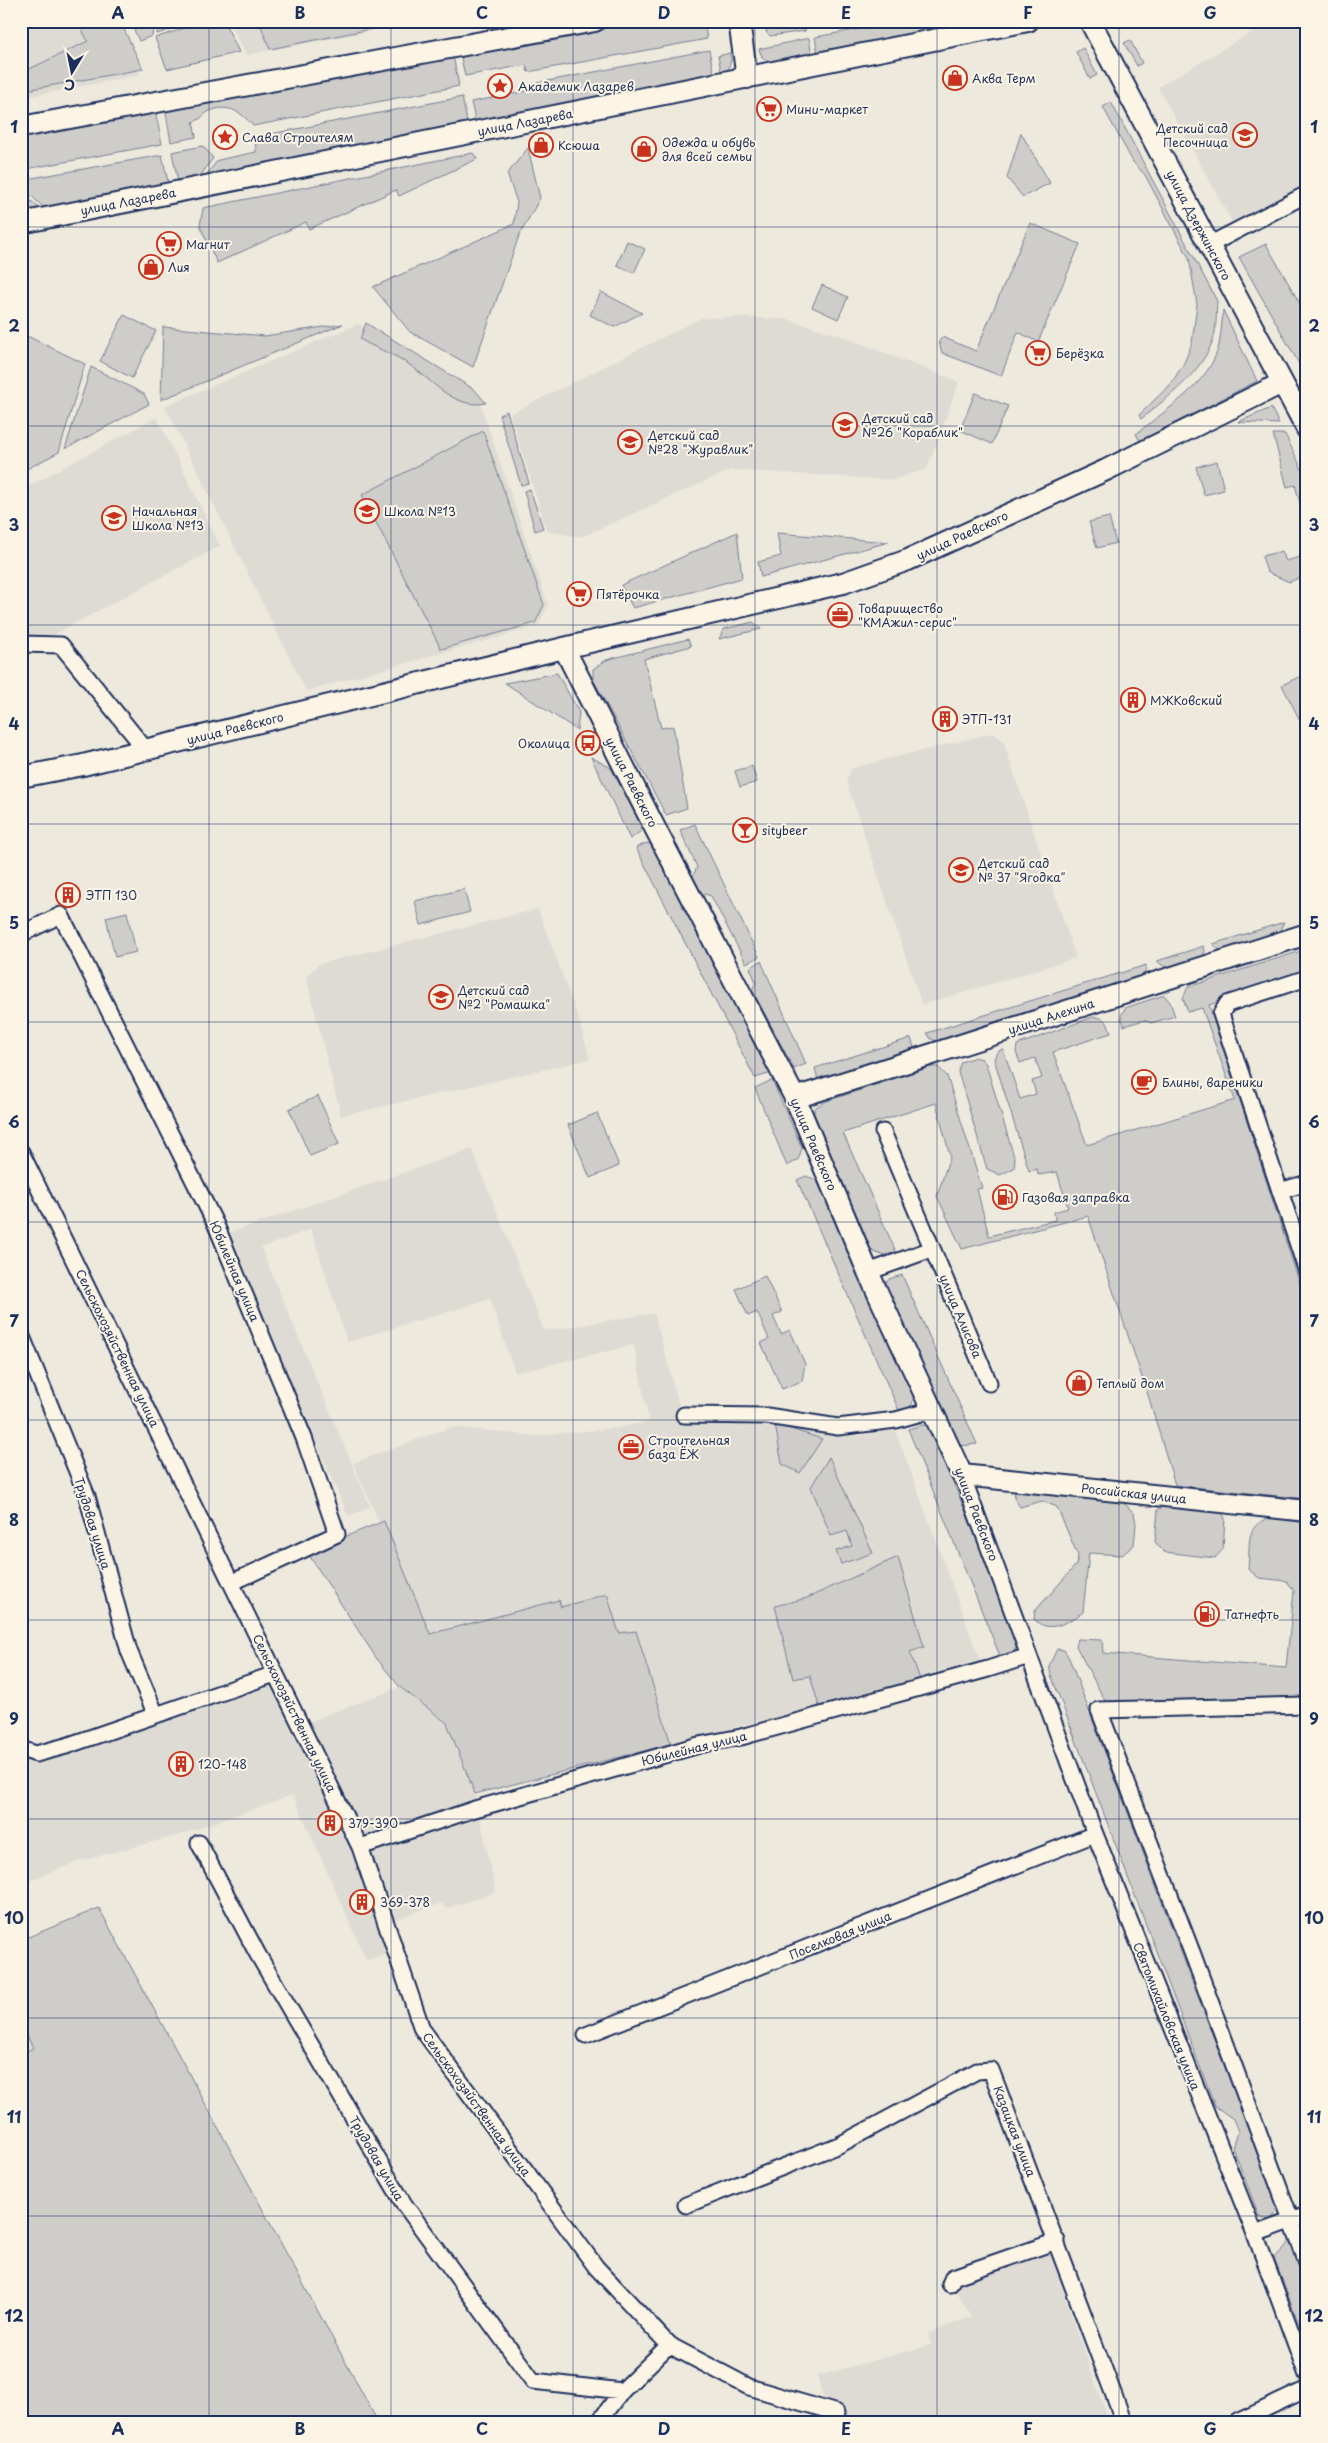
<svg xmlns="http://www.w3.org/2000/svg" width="1328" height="2443" font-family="'Playpen Sans',sans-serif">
<rect width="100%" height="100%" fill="#eee9dd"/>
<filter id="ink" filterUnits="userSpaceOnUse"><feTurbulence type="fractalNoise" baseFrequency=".02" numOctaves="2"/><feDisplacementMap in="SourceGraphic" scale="10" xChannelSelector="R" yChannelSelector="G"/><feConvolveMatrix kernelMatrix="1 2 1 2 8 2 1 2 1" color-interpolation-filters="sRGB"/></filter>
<g filter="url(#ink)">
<path fill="#dedbd4" d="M21,21H114L140,75L21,98Z
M229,21H420V22L246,55Z
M1271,21H1307V183L1232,222L1158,87Z
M733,317L787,319L842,336L959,382L927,469L893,480L731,470L581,537L547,531L510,414L701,318Z
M358,324L477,394L548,605L538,626L306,691L165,406Z
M157,417L220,546L53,635L21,637V490Z
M993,733L1003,740L1076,958L922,1005L846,781L852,768Z
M538,909L578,1017L590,1059L341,1116L306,976L319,964Z
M472,1149L544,1331L654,1313L683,1420L757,1425L859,1436L895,1429L981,1663L921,1682L910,1652L924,1647L807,1598L775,1606L793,1679L810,1675L819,1706L671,1744L636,1631L619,1633L560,1607L558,1600L430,1634L384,1521L379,1522L353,1463L451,1427L537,1436L616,1428L649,1422L634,1345L515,1373L490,1299L347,1342L311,1229L261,1248L370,1507L348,1516L226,1234Z
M270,1681L291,1722L310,1721L400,1687L447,1723L475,1794L496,1892L445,1909L442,1903L393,1920L403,1951L366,1960L293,1795L179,1835L77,1862L21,1884V1758L33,1761L71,1749L83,1751Z
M21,2023L33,2048L21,2054Z
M1049,2250L1109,2422H840L826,2408L817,2376L931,2345L928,2333L971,2317L953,2284Z"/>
<path fill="#cfcdca" stroke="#757e94" d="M77,21H120L143,69L21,91V73L88,41Z
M130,21H154L152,36L139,41Z
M158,21H181L185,25L157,34Z
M206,21H224L239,52L167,69L155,38Z
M259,21H411L270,49Z
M635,21H704L707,39L528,72L526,65L465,76L460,53Z
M796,21L806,22L805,31L770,36L766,32L769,26Z
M906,21C919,29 928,28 941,21L943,30L818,54L815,37Z
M809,38L812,56L772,63L762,57L759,49Z
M1130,40L1142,63L1137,66L1124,43Z
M1083,48L1097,75L1090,79L1076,52Z
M709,50L715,78L476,124L471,102L533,90L532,84Z
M730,53L731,60L727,74L722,75L718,56Z
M453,55L459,86L253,126C243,113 228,103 210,111C203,114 201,120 193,122L196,137L171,142L165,108Z
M462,97L468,127L203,179L218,160L256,152L255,137Z
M1111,102L1217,301C1216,313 1217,328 1213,340C1200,375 1169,396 1141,419L1139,415L1171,384L1184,363L1192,343L1197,304L1189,258L1145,175L1133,162L1103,107Z
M155,110L162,144L21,170V134Z
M1021,133L1050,183L1023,197L1007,178Z
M203,146L213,158L199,178L178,182L172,152Z
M528,148L540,198L519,236L473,367L410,332L373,287L514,224L517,202L507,174Z
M473,153L477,159L399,196L396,190L309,229L306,222L217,263L200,226L203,208Z
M162,155L169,186L43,207L21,186V180Z
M21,192L39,208L21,212Z
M1030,223L1080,244L1038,342L1018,332L1001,376L942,353L939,342L942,337L976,351Z
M627,241L645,249L634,273L617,265Z
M1266,244L1307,316V378L1239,257Z
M822,285L848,297L838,319L812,307Z
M601,292L642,313L614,327L590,315Z
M1223,310L1257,381L1140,441L1136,434C1165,410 1210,384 1219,345C1221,334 1222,322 1223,310Z
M124,315L156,331L132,378L100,361Z
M366,323L475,390L486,403C451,410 430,376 402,360C389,352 374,348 360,339Z
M343,324L161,400L163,327L265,336Z
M25,335L85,364L59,452L23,471L21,337Z
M91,367L144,394L149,404L65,449Z
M975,393L1008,406L992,444L960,430Z
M1271,408L1279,424L1238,422Z
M507,411L529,483L521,485L499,415Z
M483,431L544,605L535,623L441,649L362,495Z
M1273,434H1285L1307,480V528L1295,485L1287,487Z
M1217,461L1224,490L1204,495L1196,467Z
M530,489L543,528L535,531L524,491Z
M1109,517L1116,543L1097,548L1089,522Z
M737,532L742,578L633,608L621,585Z
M777,533L889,542L761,577L758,562L781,556Z
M1282,551L1286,561L1307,555V575L1289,582L1267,572L1262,556Z
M753,622L761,629L719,639L724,629Z
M688,639L691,646L644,659L661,728L673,726L687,808L666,815L593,679V669L606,660Z
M557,673L579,712L577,730L505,683Z
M1307,673V734L1282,685Z
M591,757L611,768L642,827L640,832L630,839Z
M752,766L757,782L740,787L735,771Z
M695,824L759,957L746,963L711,896L701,893L693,876L697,867L680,830Z
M646,843L654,845L772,1073L755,1078L636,848Z
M464,889L470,912L421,925L415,901Z
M127,912L136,952L115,957L106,917Z
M1284,922L1278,934L1227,951L1219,950L1213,944Z
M1204,946L1205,952L1201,959L1167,969L1157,961Z
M1307,949V973L1209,1005L1307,1306V1499L1175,1485L1148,1395L1088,1216L962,1249L937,1196L950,1156L936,1103L843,1133L896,1252C885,1256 879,1256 870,1249L812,1118L815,1108L824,1102L930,1067H938L947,1076L982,1188L977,1189L989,1236L1055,1220L1054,1212L1068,1208L1057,1172L1038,1175L1037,1169L1029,1171L994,1059L997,1052L1003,1049L1020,1099L1036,1094L1032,1081L1042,1078L1035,1058L1020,1063L1016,1052L1017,1045L1093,1017C1105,1017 1108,1022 1111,1033L1053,1052L1087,1145L1235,1100L1202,1008L1188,1012L1183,998L1188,987Z
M761,961L806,1064L794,1069L752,990L756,982L750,968Z
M1146,965V971L1140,977L937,1041L931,1039L927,1033Z
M1164,995L1170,1002L1175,1016L1151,1023L1144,1020L1124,1026L1121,1016L1125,1008Z
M911,1038L915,1050L818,1080L815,1068Z
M975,1057L982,1059L986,1064L1015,1160L1014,1168L1000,1175L987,1169L958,1072L961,1062Z
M772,1080L802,1148L798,1160L787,1166L755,1088Z
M318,1096L339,1144L310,1156L289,1109Z
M597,1113L619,1166L590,1178L568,1125Z
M806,1176L817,1180L913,1394C914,1406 910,1408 900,1413L797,1180Z
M902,1275L977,1444L961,1446L884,1287L889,1279Z
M765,1276L782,1312L773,1316L781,1334L790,1330L805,1364L802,1381L782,1389L761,1343L769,1339L757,1312L748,1316L736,1289Z
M775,1424L822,1439L800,1473L782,1464Z
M922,1425L929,1426L932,1432L1019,1639L1014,1652L1000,1656L908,1429Z
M829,1457L873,1553L841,1564L836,1551L852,1546L847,1531L831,1536L811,1487Z
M1020,1489L1120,1499L1134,1513L1136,1524L1134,1545L1122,1555L1089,1553L1083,1612C1069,1622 1048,1635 1034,1619L1035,1611L1076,1565L1078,1556L1057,1507L1042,1501L1020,1507L1014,1498L1015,1492Z
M1167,1504L1219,1509L1225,1518L1223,1549L1215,1558L1164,1552L1155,1542L1158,1510Z
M1277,1515L1307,1518V1700L1105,1701L1076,1646L1078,1639L1102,1640L1103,1653L1286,1668L1294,1591L1287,1581L1259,1578L1248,1569C1251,1538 1243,1525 1277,1515Z
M384,1521L430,1634L559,1600L561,1607L607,1594L619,1633L636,1631L671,1744L475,1794L447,1723L400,1687L377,1659L307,1552Z
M898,1557L924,1647L910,1652L921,1682L819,1706L810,1676L793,1679L775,1606L807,1598Z
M1057,1649L1064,1650L1069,1658L1277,2204L1275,2215L1269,2220L1259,2216L1233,2148L1238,2131L1233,2119L1215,2106L1051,1675L1049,1666Z
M99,1908L378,2422H21V2054L33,2048L21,2023V1940Z
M1294,2237L1307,2273V2344L1274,2259Z"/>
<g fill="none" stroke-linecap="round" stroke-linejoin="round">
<defs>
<path id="minor" d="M1209,245L1307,194
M21,644L61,645L146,750
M21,934L61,915L216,1225L304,1438L337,1534L233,1582
M883,1132L989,1383
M21,1152L360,1847L422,2029L596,2267L669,2345L749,2387L837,2413
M1307,1183L1280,1191L1307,1272
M1280,1191L1221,1014L1227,1004L1307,978
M868,1272L932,1249
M21,1334L87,1496L129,1651L156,1715
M684,1415L767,1416L838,1427L896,1420L932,1410
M962,1475L1095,1834L1255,2234L1307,2375
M1307,1705L1099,1710L1193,1955L1307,2263
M21,1749L36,1754L66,1746L275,1674
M199,1843L257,1953L404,2204L533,2381L622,2391
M360,1847L475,1809L699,1745L741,1737L988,1669L1029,1656
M586,2035L1095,1834
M686,2205L839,2145L977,2071L991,2070L1124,2422
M1255,2234L1307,2215
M950,2284L953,2277L1057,2241
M599,2422L622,2391L669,2345
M1237,2422L1307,2389"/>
<path id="major" d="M739,21L747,78
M1090,21L1307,429
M21,127L595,21
M21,223L1028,21
M564,648L656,830L795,1098L868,1272L962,1475L1307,1511
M21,777L83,765L564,648L843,583L908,560L1106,470L1282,383
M795,1098L1307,934"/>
</defs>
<use href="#minor" stroke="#1b2f5e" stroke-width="19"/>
<use href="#major" stroke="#1b2f5e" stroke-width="24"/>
<use href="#minor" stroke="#fcf5e5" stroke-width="15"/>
<use href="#major" stroke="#fcf5e5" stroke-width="20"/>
</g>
</g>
<path fill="none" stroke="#1b2f5e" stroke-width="1" stroke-opacity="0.55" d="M209,21V2422M391,21V2422M573,21V2422M755,21V2422M937,21V2422M1119,21V2422M21,227H1307M21,426H1307M21,625H1307M21,824H1307M21,1022H1307M21,1222H1307M21,1420H1307M21,1620H1307M21,1819H1307M21,2018H1307M21,2216H1307"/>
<defs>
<symbol id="shop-ring" viewBox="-11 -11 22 22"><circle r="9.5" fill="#fcf5e5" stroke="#c8321e" stroke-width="1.5"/><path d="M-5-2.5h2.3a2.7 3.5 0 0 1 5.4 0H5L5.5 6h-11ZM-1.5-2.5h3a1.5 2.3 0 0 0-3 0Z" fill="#c8321e"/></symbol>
<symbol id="sight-ring" viewBox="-11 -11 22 22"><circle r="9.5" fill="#fcf5e5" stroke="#c8321e" stroke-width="1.5"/><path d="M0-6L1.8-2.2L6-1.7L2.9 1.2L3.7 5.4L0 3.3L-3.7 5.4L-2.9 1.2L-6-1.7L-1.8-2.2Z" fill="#c8321e"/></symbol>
<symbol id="supermarket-ring" viewBox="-11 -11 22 22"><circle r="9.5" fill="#fcf5e5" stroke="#c8321e" stroke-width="1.5"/><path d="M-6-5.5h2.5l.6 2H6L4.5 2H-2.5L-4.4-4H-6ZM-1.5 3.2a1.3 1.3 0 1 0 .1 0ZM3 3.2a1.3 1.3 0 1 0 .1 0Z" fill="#c8321e"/></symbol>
<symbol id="school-ring" viewBox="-11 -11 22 22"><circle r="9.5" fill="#fcf5e5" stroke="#c8321e" stroke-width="1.5"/><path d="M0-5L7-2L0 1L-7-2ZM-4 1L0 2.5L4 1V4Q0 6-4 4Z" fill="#c8321e"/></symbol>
<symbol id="office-ring" viewBox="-11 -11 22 22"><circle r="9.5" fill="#fcf5e5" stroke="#c8321e" stroke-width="1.5"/><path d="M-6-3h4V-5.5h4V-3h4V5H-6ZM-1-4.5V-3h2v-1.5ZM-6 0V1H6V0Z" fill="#c8321e"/></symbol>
<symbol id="building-ring" viewBox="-11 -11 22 22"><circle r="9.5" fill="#fcf5e5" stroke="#c8321e" stroke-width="1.5"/><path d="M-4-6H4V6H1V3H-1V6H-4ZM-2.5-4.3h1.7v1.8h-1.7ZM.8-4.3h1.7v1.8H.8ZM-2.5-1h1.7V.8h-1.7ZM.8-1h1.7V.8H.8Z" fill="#c8321e"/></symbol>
<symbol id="bus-ring" viewBox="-11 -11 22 22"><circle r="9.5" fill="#fcf5e5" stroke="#c8321e" stroke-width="1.5"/><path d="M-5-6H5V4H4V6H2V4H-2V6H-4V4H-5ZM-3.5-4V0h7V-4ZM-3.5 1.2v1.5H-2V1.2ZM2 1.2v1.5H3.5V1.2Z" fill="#c8321e"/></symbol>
<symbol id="bar-ring" viewBox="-11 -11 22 22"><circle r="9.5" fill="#fcf5e5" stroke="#c8321e" stroke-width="1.5"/><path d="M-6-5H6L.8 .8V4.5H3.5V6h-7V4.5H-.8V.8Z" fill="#c8321e"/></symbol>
<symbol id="cafe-ring" viewBox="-11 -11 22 22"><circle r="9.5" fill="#fcf5e5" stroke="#c8321e" stroke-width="1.5"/><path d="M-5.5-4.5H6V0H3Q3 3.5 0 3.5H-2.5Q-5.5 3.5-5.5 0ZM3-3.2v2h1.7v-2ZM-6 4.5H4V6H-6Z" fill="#c8321e"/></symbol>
<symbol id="fuel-ring" viewBox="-11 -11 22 22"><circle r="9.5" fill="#fcf5e5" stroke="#c8321e" stroke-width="1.5"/><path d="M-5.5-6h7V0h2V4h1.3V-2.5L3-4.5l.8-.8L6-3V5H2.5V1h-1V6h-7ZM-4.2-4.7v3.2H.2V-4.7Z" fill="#c8321e"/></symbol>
</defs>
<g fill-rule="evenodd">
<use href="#shop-ring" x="941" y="64" width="28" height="28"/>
<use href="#sight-ring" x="486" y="72" width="28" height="28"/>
<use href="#supermarket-ring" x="755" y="95" width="28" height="28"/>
<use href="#school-ring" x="1231" y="121" width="28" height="28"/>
<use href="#sight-ring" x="211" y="123" width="28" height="28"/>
<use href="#shop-ring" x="527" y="131" width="28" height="28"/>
<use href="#shop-ring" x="630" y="135" width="28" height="28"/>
<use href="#supermarket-ring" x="155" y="230" width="28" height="28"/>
<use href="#shop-ring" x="137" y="253" width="28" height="28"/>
<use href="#supermarket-ring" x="1024" y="339" width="28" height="28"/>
<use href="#school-ring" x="831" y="411" width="28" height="28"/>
<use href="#school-ring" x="616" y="428" width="28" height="28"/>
<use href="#school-ring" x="353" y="497" width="28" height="28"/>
<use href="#school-ring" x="100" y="504" width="28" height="28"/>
<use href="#supermarket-ring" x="565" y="580" width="28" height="28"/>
<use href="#office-ring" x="826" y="601" width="28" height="28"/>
<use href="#building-ring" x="1119" y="686" width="28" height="28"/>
<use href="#building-ring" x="931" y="705" width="28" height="28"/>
<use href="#bus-ring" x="574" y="729" width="28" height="28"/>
<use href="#bar-ring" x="731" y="816" width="28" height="28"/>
<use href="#school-ring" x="947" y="856" width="28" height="28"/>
<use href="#building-ring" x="54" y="881" width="28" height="28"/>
<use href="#school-ring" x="427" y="983" width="28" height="28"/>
<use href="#cafe-ring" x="1130" y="1068" width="28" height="28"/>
<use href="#fuel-ring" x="991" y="1183" width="28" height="28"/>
<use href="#shop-ring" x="1065" y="1369" width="28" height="28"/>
<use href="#office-ring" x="617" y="1433" width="28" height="28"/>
<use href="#fuel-ring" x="1193" y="1600" width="28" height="28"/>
<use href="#building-ring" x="167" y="1750" width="28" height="28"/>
<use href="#building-ring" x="316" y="1809" width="28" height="28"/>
<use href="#building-ring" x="348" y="1888" width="28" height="28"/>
</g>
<g text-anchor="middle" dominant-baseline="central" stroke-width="4" stroke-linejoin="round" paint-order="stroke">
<g font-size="12" fill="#1b2f5e" stroke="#fcf5e5" text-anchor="start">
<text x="972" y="78">Аква Терм</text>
<text x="518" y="86">Академик Лазарев</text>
<text x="786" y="109">Мини-маркет</text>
<text x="1228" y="128" text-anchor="end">Детский сад<tspan x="1228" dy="14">Песочница</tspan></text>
<text x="242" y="137">Слава Строителям</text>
<text x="662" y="142">Одежда и обувь<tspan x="662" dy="14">для всей семьи</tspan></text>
<text x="558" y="145">Ксюша</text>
<text x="186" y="244">Магнит</text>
<text x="168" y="267">Лия</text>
<text x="1056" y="353">Берёзка</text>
<text x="862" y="418">Детский сад<tspan x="862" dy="14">№26 "Кораблик"</tspan></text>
<text x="648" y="435">Детский сад<tspan x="648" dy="14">№28 "Журавлик"</tspan></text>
<text x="132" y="511">Начальная<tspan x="132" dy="14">Школа №13</tspan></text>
<text x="384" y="511">Школа №13</text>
<text x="596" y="594">Пятёрочка</text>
<text x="858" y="608">Товарищество<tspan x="858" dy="14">"КМАжил-серис"</tspan></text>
<text x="1150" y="700">МЖКовский</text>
<text x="962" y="719">ЭТП-131</text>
<text x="570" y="743" text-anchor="end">Околица</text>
<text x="762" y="830">sitybeer</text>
<text x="978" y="863">Детский сад<tspan x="978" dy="14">№ 37 "Ягодка"</tspan></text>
<text x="86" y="895">ЭТП 130</text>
<text x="458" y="990">Детский сад<tspan x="458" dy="14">№2 "Ромашка"</tspan></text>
<text x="1162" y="1082">Блины, вареники</text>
<text x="1022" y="1197">Газовая заправка</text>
<text x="1096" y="1383">Теплый дом</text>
<text x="648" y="1440">Строительная<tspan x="648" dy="14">база ЁЖ</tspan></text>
<text x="1224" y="1614">Татнефть</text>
<text x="198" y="1764">120-148</text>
<text x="348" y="1823">379-390</text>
<text x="380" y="1902">369-378</text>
</g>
<g font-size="12" fill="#1b2f5e" stroke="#fcf5e5">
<text transform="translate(525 122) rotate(-11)">улица Лазарева</text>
<text transform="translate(128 201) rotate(-11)">улица Лазарева</text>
<text transform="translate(1199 225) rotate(62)">улица Дзержинского</text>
<text transform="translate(962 535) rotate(-25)">улица Раевского</text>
<text transform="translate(235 728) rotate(-14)">улица Раевского</text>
<text transform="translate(632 782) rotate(63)">улица Раевского</text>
<text transform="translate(1051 1016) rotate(-18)">улица Алехина</text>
<text transform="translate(814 1144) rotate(67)">улица Раевского</text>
<text transform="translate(235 1271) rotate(67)">Юбилейная улица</text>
<text transform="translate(961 1316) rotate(67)">улица Алисова</text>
<text transform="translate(118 1348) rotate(64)">Сельскохозяйственная улица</text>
<text transform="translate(1134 1493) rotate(6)">Российская улица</text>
<text transform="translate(977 1514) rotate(69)">улица Раевского</text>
<text transform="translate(93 1523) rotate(73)">Трудовая улица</text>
<text transform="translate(295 1713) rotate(64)">Сельскохозяйственная улица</text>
<text transform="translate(694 1748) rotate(-14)">Юбилейная улица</text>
<text transform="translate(840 1935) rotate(-22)">Поселковая улица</text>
<text transform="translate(1167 2016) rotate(68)">Святомихайловская улица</text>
<text transform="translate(477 2104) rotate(54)">Сельскохозяйственная улица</text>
<text transform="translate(1015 2131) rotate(69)">Казацкая улица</text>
<text transform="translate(377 2158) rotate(60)">Трудовая улица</text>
</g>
</g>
<rect width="1328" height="2443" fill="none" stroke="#fcf5e5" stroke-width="55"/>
<g transform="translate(72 72) rotate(190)" stroke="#fcf5e5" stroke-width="4" paint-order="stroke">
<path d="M0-4L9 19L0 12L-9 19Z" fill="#1b2f5e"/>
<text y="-8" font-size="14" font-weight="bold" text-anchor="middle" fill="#1b2f5e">С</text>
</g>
<rect x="28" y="28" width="1272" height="2388" fill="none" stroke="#1b2f5e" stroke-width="2"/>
<g font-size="16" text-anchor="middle" font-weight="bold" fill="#1b2f5e">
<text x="118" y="19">A</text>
<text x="300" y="19">B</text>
<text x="482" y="19">C</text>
<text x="664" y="19">D</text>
<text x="846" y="19">E</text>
<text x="1028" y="19">F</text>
<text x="1210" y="19">G</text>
<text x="14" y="133">1</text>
<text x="1314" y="133">1</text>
<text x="14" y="332">2</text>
<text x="1314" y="332">2</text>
<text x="14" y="531">3</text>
<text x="1314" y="531">3</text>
<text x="14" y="730">4</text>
<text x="1314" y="730">4</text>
<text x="14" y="929">5</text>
<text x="1314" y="929">5</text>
<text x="14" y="1128">6</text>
<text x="1314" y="1128">6</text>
<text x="14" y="1327">7</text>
<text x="1314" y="1327">7</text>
<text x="14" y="1526">8</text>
<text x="1314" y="1526">8</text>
<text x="14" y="1725">9</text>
<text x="1314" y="1725">9</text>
<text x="14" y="1924">10</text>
<text x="1314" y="1924">10</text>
<text x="14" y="2123">11</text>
<text x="1314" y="2123">11</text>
<text x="14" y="2322">12</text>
<text x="1314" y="2322">12</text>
<text x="118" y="2435">A</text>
<text x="300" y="2435">B</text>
<text x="482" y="2435">C</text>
<text x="664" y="2435">D</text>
<text x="846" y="2435">E</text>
<text x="1028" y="2435">F</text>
<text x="1210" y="2435">G</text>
</g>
</svg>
